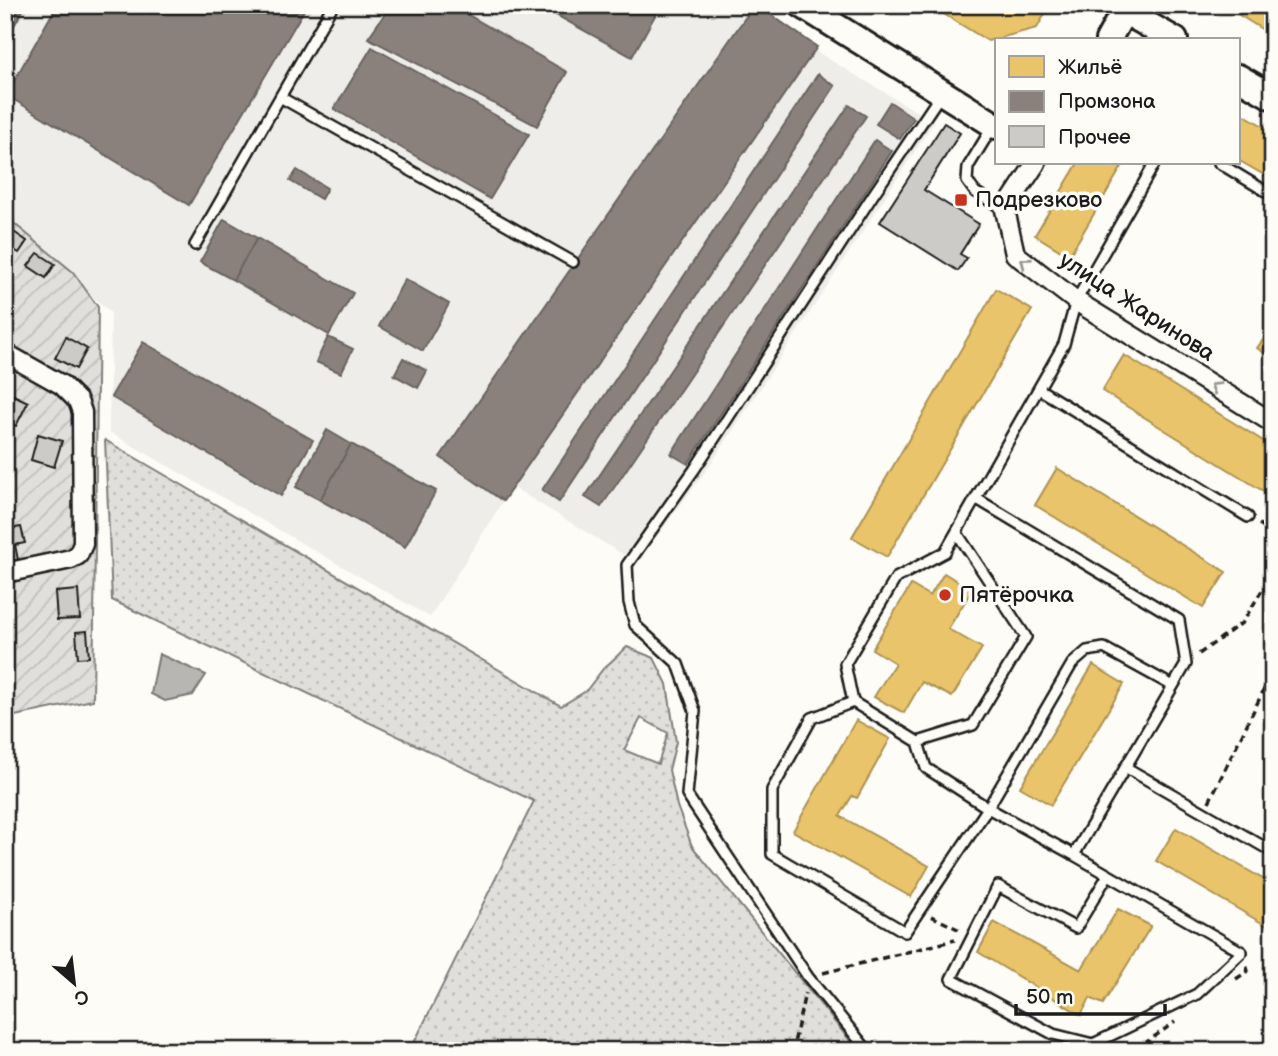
<svg xmlns="http://www.w3.org/2000/svg" width="1278" height="1056" font-family="'Balsamiq Sans',sans-serif">
<defs>
<pattern id="grass-dots" width="8" height="8" patternUnits="userSpaceOnUse" patternTransform="scale(1.75)"><rect width="8" height="8" fill="#e0dfdb"/><path d="M2 2h.1M6 6h.1" fill="none" stroke="#c0bfbb" stroke-width="1.8" stroke-linecap="round"/></pattern>
<pattern id="garden-furrows" width="10" height="10" patternUnits="userSpaceOnUse" patternTransform="scale(1.75)"><rect width="10" height="10" fill="#e0dfdb"/><path d="M-1 1l2-2M0 10L10 0M9 11l2-2" fill="none" stroke="#c0bfbb"/></pattern>
</defs>
<rect width="100%" height="100%" fill="#fdfcf7"/>
<filter id="ink" filterUnits="userSpaceOnUse"><feTurbulence type="fractalNoise" baseFrequency=".0143" numOctaves="2"/><feDisplacementMap in="SourceGraphic" scale="14" xChannelSelector="R" yChannelSelector="G"/><feConvolveMatrix kernelMatrix="1 2 1 2 8 2 1 2 1" color-interpolation-filters="sRGB"/></filter>
<g filter="url(#ink)">
<path fill="#eeede9" d="M5,5H743L812,49L934,122L711,464L637,563L514,488L503,501L430,617L109,432L111,313L5,216Z"/>
<path fill="url(#grass-dots)" stroke="#7e7e7c" stroke-width="2" fill-rule="evenodd" d="M105,440L561,706L586,691L603,669L627,647L654,658L667,684L676,742L669,770L677,806L692,846L851,1042L855,1051H410L534,801L112,600ZM641,718L668,733L658,764L624,750Z"/>
<path fill="url(#garden-furrows)" stroke="#7e7e7c" stroke-width="2" d="M5,216L73,272L98,307L93,700L5,718Z"/>
<path fill="#b7b6b2" stroke="#797876" stroke-width="2" d="M159,654L206,675L193,695L165,701L151,694Z"/>
<path fill="#e9c46a" stroke="#ac9253" stroke-width="2" d="M929,5H1050L1037,28L988,41Z
M1223,5H1273V36L1260,28Z
M1238,111L1273,132V180L1238,160Z
M1078,163H1124L1069,256L1035,235Z
M996,289L1032,310L887,557L852,537Z
M1271,329L1273,330V359L1257,348Z
M1124,355L1273,447V493L1271,496L1102,391Z
M1057,468L1226,572L1203,608L1035,505Z
M944,573L972,590L948,629L982,648L952,697L922,682L904,713L874,697L895,663L872,649L911,585L930,596Z
M1093,665L1124,684L1051,805L1020,787Z
M856,720L890,739L857,798L852,796L840,816L929,866L911,897L793,831Z
M1176,828L1273,885V916L1267,926L1156,861Z
M1118,909L1151,926L1103,1004L1090,998L1081,1015L978,952L994,922L1081,970Z"/>
<path fill="#8a817c" stroke="#69635f" stroke-width="2" d="M5,5H26L5,41Z
M57,5H307L189,205L6,95Z
M391,5H451L567,72L537,126L368,38Z
M538,5H649L658,10L632,57Z
M754,5H757L817,47L503,501L440,457Z
M372,47L529,134L490,199L334,109Z
M818,74L835,86L559,502L542,490Z
M890,102L914,118L900,139L876,124Z
M849,105L866,116L601,507L585,497Z
M875,140L892,151L688,464L671,454Z
M297,170L327,188L321,199L290,181Z
M224,219L257,238L233,280L200,262Z
M257,238L353,293L329,335L233,280Z
M405,279L449,304L423,351L379,326Z
M328,337L353,349L341,373L316,362Z
M143,342L313,440L281,496L111,397Z
M403,358L427,371L418,388L394,375Z
M327,430L351,444L320,500L296,487Z
M351,444L436,491L405,547L320,500Z"/>
<path fill="#cccbc8" stroke="#1c1c1c" stroke-width="2" d="M944,123L960,133L924,190L979,224L960,254L967,258L958,271L880,222Z
M5,226L27,241L19,253L5,244Z
M38,253L55,264L46,278L28,266Z
M66,337L87,349L76,369L55,358Z
M7,392L28,402L16,426L5,421V397Z
M38,434L62,441L54,467L31,460Z
M21,527L25,543L15,545L18,560L5,562V530Z
M78,590L80,619L57,620L55,592Z
M87,631L89,657L78,658L76,632Z"/>
<g fill="none" stroke-linecap="round" stroke-linejoin="round">
<defs>
<path id="lane" d="M280,97L573,262
M993,126L968,167L967,181L975,192L1005,210
M1155,163L1076,301L1064,344L945,552L896,578L845,664L853,702L812,718L772,790V854L905,932L988,808L1072,664L1087,651L1104,648L1173,686
M1219,163L1267,192
M195,245L333,5
M1039,389L1248,517
M853,702L918,742L926,768L988,808L1074,855L1186,664L1179,620L977,499
M918,742L973,725L1026,637L957,533
M1125,767L1273,852
M1074,855L1242,952L1197,994L1093,1044L1053,1034L951,979L998,886L1076,928L1108,875
M868,1051L808,977L687,795L695,711L678,664L635,625L629,602L627,565L694,470L873,195L941,94"/>
<path id="street" d="M1036,163L1005,210L1015,254L1076,301L1273,423
M5,353L62,385L78,401L82,412L83,544L78,555L71,559L5,573"/>
<path id="secondary" d="M802,5L996,126
M1108,40L1124,11L1175,40
M1238,77L1273,97"/>
</defs>
<use href="#lane" stroke="#1c1c1c" stroke-width="14"/>
<use href="#street" stroke="#1c1c1c" stroke-width="23"/>
<use href="#secondary" stroke="#1c1c1c" stroke-width="30"/>
<path stroke="#1c1c1c" stroke-width="3.5" stroke-dasharray="7 5" stroke-linecap="butt" d="M1259,524L1273,532
M1199,654L1243,622L1273,572
M1209,802L1273,671
M931,916L962,931
M823,973L955,940
M1236,979L1248,971L1246,965
M789,1051L793,1048L805,993
M1134,1051L1175,1022"/>
<use href="#lane" stroke="#fdfcf7" stroke-width="9"/>
<use href="#street" stroke="#fdfcf7" stroke-width="18"/>
<use href="#secondary" stroke="#fdfcf7" stroke-width="24"/>
</g>
<defs><path id="oneway-chevron" d="M-2-3.5L2.5 0L-2 3.5" fill="none" stroke-width="1.6" stroke-linecap="round" stroke-linejoin="round" transform="scale(1.75)"/></defs>
<g stroke="#989794">
<use href="#oneway-chevron" transform="translate(1025 262) rotate(-142)"/>
<use href="#oneway-chevron" transform="translate(1215 387) rotate(-148)"/>
</g>
</g>
<g fill="#c8321e" stroke="#fdfcf7" stroke-width="2.5">
<rect x="954" y="193" width="14" height="14" rx="3.5"/>
<circle cx="945" cy="595" r="7"/>
</g>
<g text-anchor="middle" dominant-baseline="central" stroke-width="7" stroke-linejoin="round" paint-order="stroke">
<g font-size="23" fill="#1c1c1c" stroke="#fdfcf7" text-anchor="start">
<text x="975" y="200">Подрезково</text>
<text x="959" y="595">Пятёрочка</text>
</g>
<g font-size="23" fill="#1c1c1c" stroke="#fdfcf7">
<text transform="translate(1137 307) rotate(33)">улица Жаринова</text>
</g>
</g>
<rect width="1278" height="1056" fill="none" stroke="#fdfcf7" stroke-width="28"/>
<rect x="14" y="14" width="1250" height="1028" fill="none" stroke="#1c1c1c" stroke-width="2.5" filter="url(#ink)"/>
<rect x="995" y="38" width="245" height="126" fill="#fdfcf7" stroke="#a3a29f" stroke-width="2"/>
<rect x="1009" y="56" width="35" height="21" fill="#e9c46a" stroke="#a3a29f" stroke-width="2"/>
<text x="1058" y="74" font-size="21" fill="#1c1c1c">Жильё</text>
<rect x="1009" y="91" width="35" height="21" fill="#8a817c" stroke="#a3a29f" stroke-width="2"/>
<text x="1058" y="108" font-size="21" fill="#1c1c1c">Промзона</text>
<rect x="1009" y="126" width="35" height="21" fill="#cccbc8" stroke="#a3a29f" stroke-width="2"/>
<text x="1058" y="144" font-size="21" fill="#1c1c1c">Прочее</text>
<g transform="translate(74 983) rotate(152)" stroke="#fdfcf7" stroke-width="5" paint-order="stroke">
<path d="M0-5L12 26L0 18L-12 26Z" fill="#1c1c1c"/>
<text y="-10" font-size="19" font-weight="bold" text-anchor="middle" fill="#1c1c1c">С</text>
</g>
<path d="M1016 1004v10h149v-10" fill="none" stroke="#1c1c1c" stroke-width="3.5"/>
<text x="1026" y="1004" font-size="21" fill="#1c1c1c" stroke="#fdfcf7" stroke-width="5" paint-order="stroke">50 m</text>
</svg>
